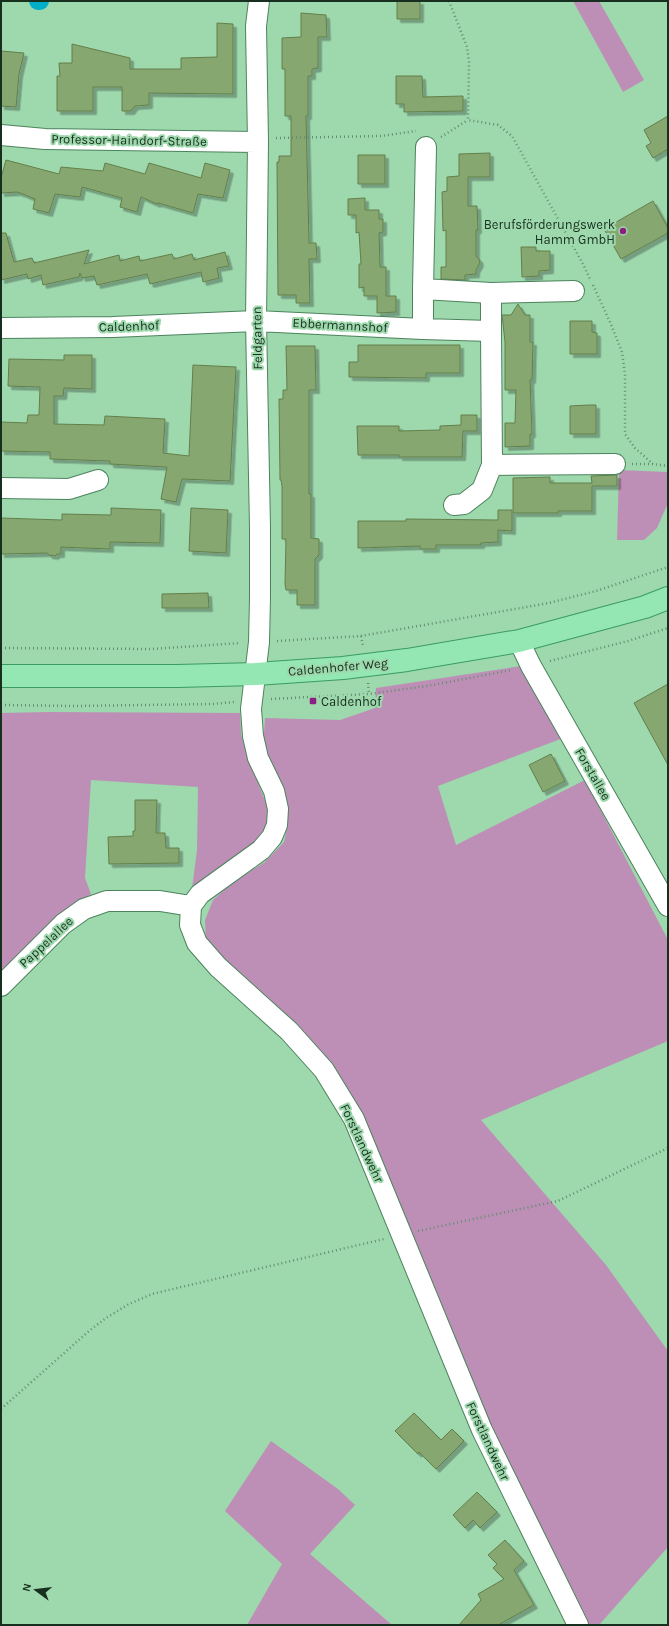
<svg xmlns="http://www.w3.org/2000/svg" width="669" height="1626" font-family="Karla,sans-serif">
<defs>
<filter id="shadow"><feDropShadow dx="3.5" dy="3.5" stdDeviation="0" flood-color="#0004"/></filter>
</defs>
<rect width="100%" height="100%" fill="#9ed8ad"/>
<path fill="#be8fb6" d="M573,1H599L644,80L623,92Z
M619,470L668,472V503L657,528L644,540H617Z
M541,663L555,694L563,738L438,786L456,845L585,780L668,940V1041L481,1120L606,1265L668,1351V1547L599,1625H588L466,1378L366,1136L206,944L205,920L213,900L232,883L265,862L284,842L288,824L281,786L263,749L265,718L340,720L375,708L376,688Z
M48,712L240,713L241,734L247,756L270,813L263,833L254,846L192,889L197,850L198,787L91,780L85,878L91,894L69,908L1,980V713Z
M271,1441L338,1489L355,1505L310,1554L392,1625H247L282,1564L225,1511Z"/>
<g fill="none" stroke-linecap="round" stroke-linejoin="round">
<path stroke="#00aec7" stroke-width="18" d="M38,1H40"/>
</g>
<path fill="#87a770" stroke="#627f4b" filter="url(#shadow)" d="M397,1H420V19H397Z
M301,13L326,15L327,37H318V68L312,69V76H308V116H306L309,243H316L317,259H309L310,303H296V295H278L277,162H279V156H291V116H285V69H282V38L301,37Z
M217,23L233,24V94L149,93V105L135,106L131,111H122V87H93V111H57V76H60L59,63H72V44L130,58V69H181V58L217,57Z
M1,51L24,53L19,74L16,107L1,106Z
M396,76H422L423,97L463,96V111L404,112V104H396Z
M668,116V149L653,158L646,146L651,143L644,130Z
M490,153V177H468V206H477L478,230H476V256L479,259L480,263L476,270V274L465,275V280L441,279V267H446V230L443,231L442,192L447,191V177L459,176V154Z
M358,155H385V184H358Z
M6,160L59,174L61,167L103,171L105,163L145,174L149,163L201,178L205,163L230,170L223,198L198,194L193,213L158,203L157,204L141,197L137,212L120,207L122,198L82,187L80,197L55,194L49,213L33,209L35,199L23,194L17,192L1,193V178Z
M365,198V210H379V219H383V232L379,233L380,267H386V296H396V312L377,313V296H364V287L359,288V264H361L359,232L356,233V215H348V199Z
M653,201L668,228V233L621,259L604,229Z
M1,233H6L14,262L32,258L34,263L89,250L84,264L119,255L120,261L139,256L140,261L172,254L174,259L192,254L194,260L225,252L229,266L217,268L219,278L203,282L201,272L150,284L147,274L97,285L94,276L82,278L80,273L79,277L43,285L41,275L28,279L27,274L1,280Z
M521,247H536V251H550V270L539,271V276L522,277Z
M518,304L525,315H530V342H533L532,380H530L532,434H530V446L505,447V423H515L516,390H505V342L502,315H511Z
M570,321H592V332L597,333V354H570Z
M358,345H460V373H426V378L349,377V362H358Z
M286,346H315L316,390H309V494H311V538L319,539V555L315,559V605H297V590H286L285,584L286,539H282V486L281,480H280L279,399H283V390H287Z
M64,355H92V389L64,388L63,396H54V424L104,425L105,416L165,419L163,453L189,456L193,365L236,367L230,481L182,479L176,502L161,499L167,467L110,464V461L50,459V452L1,451V422L27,423L28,415H39L40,387L8,386L9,359L64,360Z
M589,405H596V434H570V406Z
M461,415H477V431H463L462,457H399V455H358L357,426H399V431L440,430V426L461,425Z
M617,475V486H592V511H558V513H513V478L550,477V483H592L591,476Z
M111,508L161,510L160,543L110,542V549L61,547V554H57L55,556L49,555L47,553L1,554V518L62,520V514L111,515Z
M191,508L228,510L226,553L189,551Z
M498,510H512V531L498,530V542L481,543V545H436V549H420V546L358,548V521H406V519L498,520Z
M208,593L209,608H162V594Z
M668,684V765L634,703Z
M551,754L565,781L543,792L529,765Z
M135,800H157L156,833H165L166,848H179V863L109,864L108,837L133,836V831H135Z
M414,1413L441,1440L452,1429L464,1441L436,1469L419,1452L418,1454L395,1431Z
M477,1492L497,1512L480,1528L473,1520L465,1528L453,1515Z
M505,1540L524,1561L514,1570L534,1605L498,1625H459L481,1600L478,1594L504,1579L493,1568L497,1564L488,1555Z"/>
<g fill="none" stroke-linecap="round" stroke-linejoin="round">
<defs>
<path id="minor" d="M259,1L256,26L258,142L256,321L260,528V598L259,642L251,709L253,736L258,758L274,791L278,809L277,825L272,837L261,850L200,894L191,906L190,925L197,943L218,967L289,1031L324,1070L354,1119L482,1430L578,1625
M1,135L45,139L258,142
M423,289L426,147
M491,293L574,291
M1,328L113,327L256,321L423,329L491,331L492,465L482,490L464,504L454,505
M423,329V289L491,293V331
M492,465L615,464
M1,488L69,489L98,480
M519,641L531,666L668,906
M1,986L63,924L84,909L107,901H160L191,906"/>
<path id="major" d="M1,676H177L256,674L343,668L407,660L519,641L645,607L668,598"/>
</defs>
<use href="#minor" stroke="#4c835d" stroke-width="22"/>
<use href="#major" stroke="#3a9c5e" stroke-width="24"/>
<path stroke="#638e6f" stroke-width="2.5" stroke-dasharray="1 3" stroke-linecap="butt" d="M449,1L467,47L469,61L468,120L498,125L512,136L583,264L590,279
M441,137L468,120
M276,138L381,136L416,131
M593,285L610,322L622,352L625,374V434L635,448L653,464
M632,464H653L668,466
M361,636L363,646
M277,641L361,636L549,603L596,591L668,567
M1,648L152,649L240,643
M550,661L628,641L668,628
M368,683L369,694
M271,699L369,694L427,686L512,670
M1,705L74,706L213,704L234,702
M418,1231L558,1201L668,1148
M1,1409L89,1331L106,1318L129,1304L152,1294L384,1239"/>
<use href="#minor" stroke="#fff" stroke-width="20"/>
<use href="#major" stroke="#94e6b3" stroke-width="22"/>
</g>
<g fill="#8d1f82" stroke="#9ed8ad" stroke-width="1.5">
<circle cx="623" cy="231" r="4"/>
<rect x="309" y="697" width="8" height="8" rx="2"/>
</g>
<g text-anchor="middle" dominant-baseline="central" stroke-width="4" stroke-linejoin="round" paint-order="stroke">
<g font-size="13" fill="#172f1e" stroke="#9ed8ad">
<text transform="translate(129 140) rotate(1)">Professor-Haindorf-Straße</text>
<text transform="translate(340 325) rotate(3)">Ebbermannshof</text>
<text transform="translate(129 326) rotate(-2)">Caldenhof</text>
<text transform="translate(257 338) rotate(-91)">Feldgarten</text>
<text transform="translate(338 667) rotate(-5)">Caldenhofer Weg</text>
<text transform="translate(593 774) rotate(60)">Forstallee</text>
<text transform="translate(46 942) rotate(-43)">Pappelallee</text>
<text transform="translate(362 1143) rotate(65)">Forstlandwehr</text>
<text transform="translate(488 1441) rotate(65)">Forstlandwehr</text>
</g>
<g font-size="13" fill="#172f1e" stroke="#9ed8ad" text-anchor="end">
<text x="615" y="224">Berufsförderungswerk<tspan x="615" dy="15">Hamm GmbH</tspan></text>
<text x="321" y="701" text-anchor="start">Caldenhof</text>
</g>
</g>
<rect width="669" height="1626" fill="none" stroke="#172f1e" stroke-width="4"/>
<g transform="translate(36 1590) rotate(285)" stroke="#9ed8ad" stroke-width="3" paint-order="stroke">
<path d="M0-3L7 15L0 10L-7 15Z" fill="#172f1e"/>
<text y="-6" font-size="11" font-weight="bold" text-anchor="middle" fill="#172f1e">N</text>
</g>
</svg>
